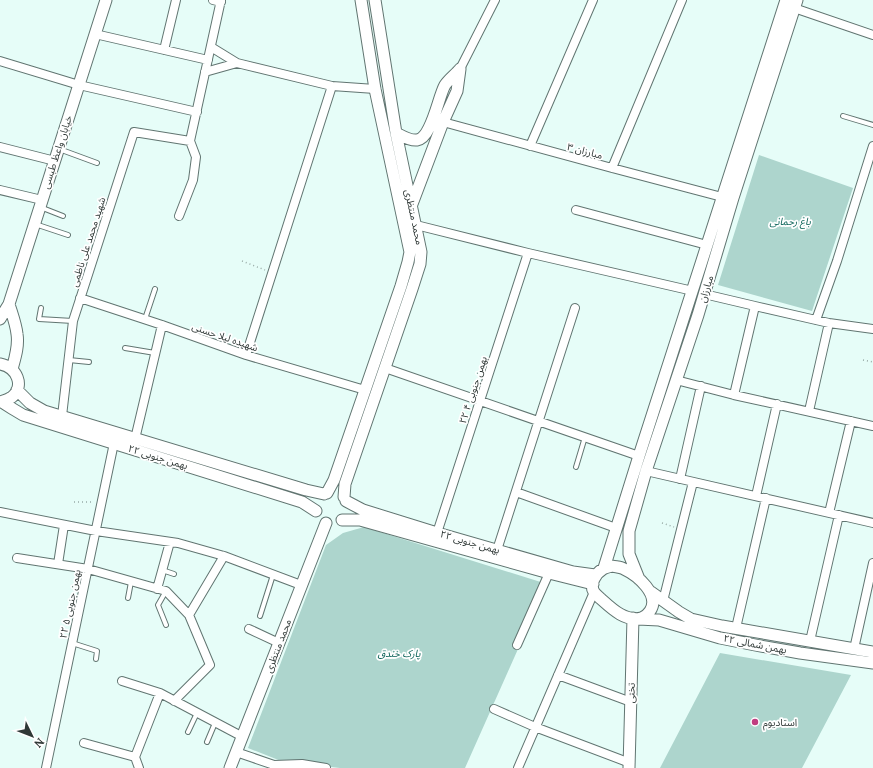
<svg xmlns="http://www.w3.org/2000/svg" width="873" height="768" font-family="Lora,'Noto Sans Arabic',serif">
<rect width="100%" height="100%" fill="#e6fdf8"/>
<path fill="#add5cd" d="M759,155L853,188L812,311L718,285Z
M364,527L547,584L465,768H340L281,761L248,748L326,545L343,533Z
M720,653L851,675L802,768H660Z"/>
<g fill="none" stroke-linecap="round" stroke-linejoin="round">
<defs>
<path id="lane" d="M843,116L873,125
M59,149L97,163
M40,207L63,216
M35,224L68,235
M41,308L39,319L73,321
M145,319L155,289
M125,348L155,353
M69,360L89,362
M576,467L585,437
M162,570L174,574
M166,591L158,605L166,625
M128,598L131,582
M260,616L273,575
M72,643L97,651L96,659
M188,732L197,713
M207,742L215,723"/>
<path id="street" d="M213,0L221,2
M794,8L873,35
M95,34L208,60
M211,47L237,63L332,86L375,89
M164,50L176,0
M0,61L79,85L197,112
M460,69L495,0
M205,72L237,63
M443,122L612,168L722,197
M530,146L593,0
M0,147L55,161
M612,168L682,0
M0,190L42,200
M576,210L707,245
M179,216L193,180L196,157L190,141L221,0
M416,225L528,253L693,291
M704,294L755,306L829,323L873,329
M80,298L162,325L246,355L365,390
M816,320L837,261L873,146
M246,355L332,86
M385,368L639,456
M676,380L734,395L873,426
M734,395L755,306
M809,411L829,323
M62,416L73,321L134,132L190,141
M135,439L162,325
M646,471L873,523
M680,479L701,386
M516,492L616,528
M756,496L777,404
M0,512L96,531L178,543L224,556L301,585
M829,513L851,421
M437,533L528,253
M497,550L575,308
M17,558L88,569L166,591L189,615L210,665L174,701
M58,564L64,525
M157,589L170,542
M663,601L693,482
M189,615L224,556
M736,628L766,498
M249,629L279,643
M810,641L839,515
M517,645L549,573
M854,649L873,563
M558,675L631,702
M122,681L160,693L243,737
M494,709L535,727L630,763
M84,743L135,757
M236,752L274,765L302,764L326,768
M46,768L114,443
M139,768L135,757L160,693
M518,768L594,592"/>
<path id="secondary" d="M396,133C402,136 410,141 417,140C432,138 438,97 445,85C449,79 456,74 460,69
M412,204L443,122L457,91L460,69
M9,304C12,314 16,324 17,334C19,346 15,358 12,369
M0,319L9,304L106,0
M0,364C17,367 25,386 12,397C8,400 4,401 0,402
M17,390L30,403L44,411L306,490L324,494
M2,402L13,409L23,415L302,502L316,511
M327,493L334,480L401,286L408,262L410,252L375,89L361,0
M344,497L345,484L412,289L420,264L421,252L396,133L375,0
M346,501L363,510L437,533L573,572L595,575
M342,520H360L549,573L593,584
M612,566C616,567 621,567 624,569C637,575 661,595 650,611C648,614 645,617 641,618C625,622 611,608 601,599C599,597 595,594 594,592C589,584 596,573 603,569C606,567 609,567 612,566Z
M604,568L639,456L786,0
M639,579L629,554V531L646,471L698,315L733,198L797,0
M651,592L679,612L691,619L722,626L873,652
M638,619L659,620L720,638L755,645L800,653L873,663
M230,768L326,523
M629,768L633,618"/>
</defs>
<use href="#lane" stroke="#617571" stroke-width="6"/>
<use href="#street" stroke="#617571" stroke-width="10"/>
<use href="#secondary" stroke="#617571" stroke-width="13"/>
<path stroke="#98aaa6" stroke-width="1.5" stroke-dasharray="1 3" stroke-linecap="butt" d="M242,261L265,270
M863,360L873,362
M74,502H94
M662,523L674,527"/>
<use href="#lane" stroke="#fff" stroke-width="4"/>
<use href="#street" stroke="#fff" stroke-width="8"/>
<use href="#secondary" stroke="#fff" stroke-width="11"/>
</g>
<circle fill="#c13c80" stroke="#fff" stroke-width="1.5" cx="755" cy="722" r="4"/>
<g text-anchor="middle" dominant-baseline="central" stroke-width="3.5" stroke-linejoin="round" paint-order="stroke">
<g font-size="10" fill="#2f3836" stroke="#fff">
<text transform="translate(585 151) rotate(15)">مبارزان ۳</text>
<text transform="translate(57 152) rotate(-72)">خیابان واعظ طبسی</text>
<text transform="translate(414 217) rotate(78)">محمد منتظری</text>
<text transform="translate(88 242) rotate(-72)">شهید محمد علی ناظمی</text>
<text transform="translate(706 289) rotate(-73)">مبارزان</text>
<text transform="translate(225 337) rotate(19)">شهیده لیلا حسنی</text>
<text transform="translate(473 390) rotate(-72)">۲۲ بهمن جنوبی ۴</text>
<text transform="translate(158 457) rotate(17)">۲۲ بهمن جنوبی</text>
<text transform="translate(470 542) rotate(16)">۲۲ بهمن جنوبی</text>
<text transform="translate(70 604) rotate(-78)">۲۲ بهمن جنوبی ۵</text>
<text transform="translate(755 644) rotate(11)">۲۲ بهمن شمالی</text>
<text transform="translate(278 646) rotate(-69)">محمد منتظری</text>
<text transform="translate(631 693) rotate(-89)">تختی</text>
</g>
<g font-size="10" font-style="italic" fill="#086156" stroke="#fff">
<text x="790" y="221">باغ رحمانی</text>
<text x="399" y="653">پارک خندق</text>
</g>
<g font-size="10" fill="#2f3836" stroke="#fff" text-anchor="start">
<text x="763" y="722">استادیوم</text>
</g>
</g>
<g transform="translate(32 736) rotate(133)" stroke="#ffffff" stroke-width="3" paint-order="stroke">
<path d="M0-3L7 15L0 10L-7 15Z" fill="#2f3836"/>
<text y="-6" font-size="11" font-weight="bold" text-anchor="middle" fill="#2f3836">N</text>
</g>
</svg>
